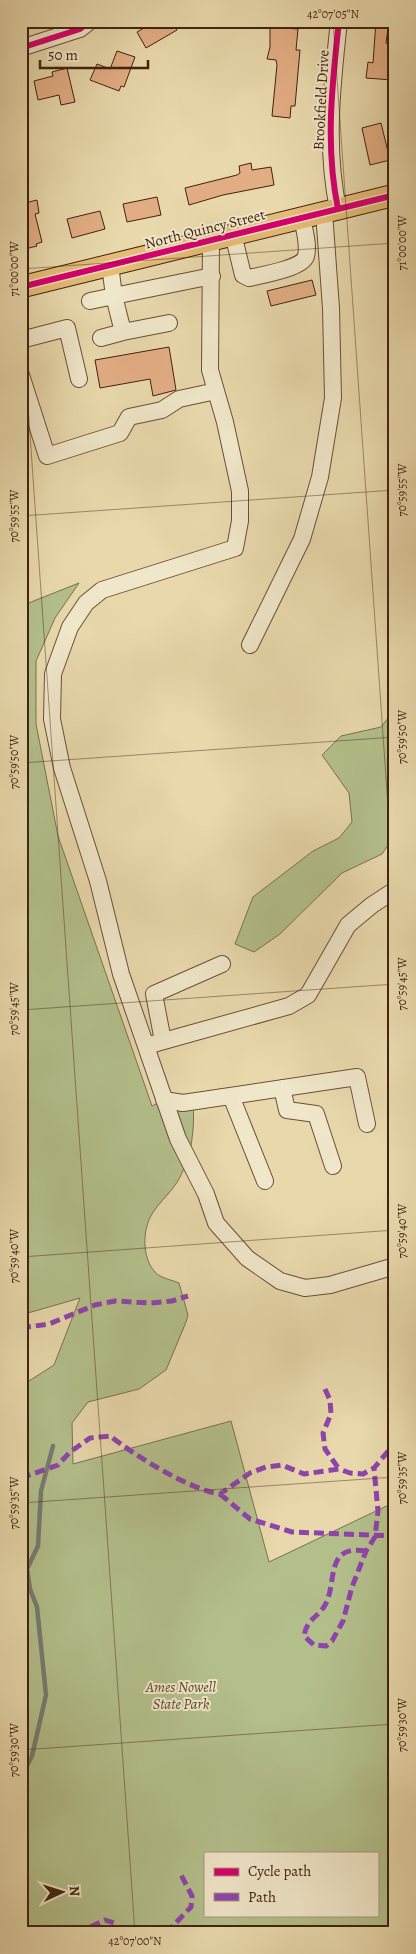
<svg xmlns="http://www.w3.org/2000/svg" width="416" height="1954" font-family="Alegreya,serif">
<rect width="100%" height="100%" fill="#e8d8ac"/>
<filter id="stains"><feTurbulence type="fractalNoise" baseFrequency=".004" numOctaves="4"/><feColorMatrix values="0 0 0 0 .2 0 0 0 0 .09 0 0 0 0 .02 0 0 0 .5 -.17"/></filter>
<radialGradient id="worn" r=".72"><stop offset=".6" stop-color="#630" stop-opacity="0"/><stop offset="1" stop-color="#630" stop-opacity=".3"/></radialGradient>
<path fill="#b3bf8b" stroke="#7a714d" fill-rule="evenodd" d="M79,583L55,618L36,661V724L58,836L152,1106L158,1103L193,1102C195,1127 192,1155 180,1177C173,1191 160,1201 152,1214C142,1230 142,1258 155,1272C160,1278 172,1280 179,1283L188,1315L186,1322L166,1370L139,1389L88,1402L72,1423L73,1464L231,1421L269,1562L395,1502V1933H21V1386L54,1365L80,1298L21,1315V606ZM205,1853H377V1915H205Z
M395,709V830L392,839L382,854L342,873L280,934L254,952L235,944L253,897L313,851L339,838L352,822L349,793L322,755L341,736L381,727Z"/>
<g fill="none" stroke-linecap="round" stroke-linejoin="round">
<path stroke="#777c72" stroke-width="4.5" d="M21,1777L32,1756L46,1695L37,1607L30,1589L27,1569L38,1546L41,1491L53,1446"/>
</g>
<path fill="#e3ad84" stroke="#40230f" d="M156,21H172L177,30L146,48L137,32Z
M376,21H389L386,43L393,44L392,80L366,78L368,62L373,63Z
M270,27L298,29L296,50H300L295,106H291L290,118L272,116L277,65L276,60L267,59L270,47Z
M117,51L135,57L124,87L121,86L119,91L90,80L97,64L110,69Z
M67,68L75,102L61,105L59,95L38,100L34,81L53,76L52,72Z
M381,123L390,160L370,165L362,128Z
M251,163L252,170L271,167L274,185L223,195L189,205L185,188L237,175L240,173L239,166Z
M157,197L161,215L127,222L123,204Z
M37,200L39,213L35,214L42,242L36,244L37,246L21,250V204Z
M100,211L105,229L72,238L67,219Z
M312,280L316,295L271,306L267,291Z
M169,347L176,390L153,396L150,379L100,388L95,360Z"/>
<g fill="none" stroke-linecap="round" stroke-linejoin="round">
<defs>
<path id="minor" d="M21,48L80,29L90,21
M338,209C325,146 332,85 339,21
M233,234L243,275L249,278C262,275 303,268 306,256C309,244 304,230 302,217
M211,240L210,370L225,422L240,491V521L235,548L102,590L86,603L70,627L53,674L52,719L62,768L98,881L121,974L178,1139L206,1194L216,1223L247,1258L280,1281L305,1288L330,1285L395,1266
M110,265L114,296L212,276
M90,301L114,296L123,332L169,323
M101,338L123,332
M21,340L67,328L79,379
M21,375L47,456L120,433L129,417L162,410L179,399L216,391
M250,645L302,539L320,477L333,398L331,308L324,212
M163,1041L154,994L222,964
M146,1046L289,1006L308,995L348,925L372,905L395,890
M282,1088L287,1110L316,1114L333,1166
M231,1096L265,1181
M164,1100L183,1103L357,1077L367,1124"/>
<path id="major" d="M21,287L395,195"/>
</defs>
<use href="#minor" stroke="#6a5036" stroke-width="18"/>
<use href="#major" stroke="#40230f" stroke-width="23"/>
<use href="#minor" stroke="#f0e6c9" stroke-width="16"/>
<use href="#major" stroke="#e4bc76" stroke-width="21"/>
<path stroke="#8e44ad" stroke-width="5" stroke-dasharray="10 5" stroke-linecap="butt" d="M21,1328L49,1324L95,1305L115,1301L151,1303L172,1301L188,1296
M325,1389L330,1400L331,1414L323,1433L325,1449L339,1469
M21,1478L58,1465L70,1452L90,1438L110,1436C136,1456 188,1489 220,1494L250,1473L266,1467L282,1465L304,1474L339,1469L350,1473L363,1474L374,1468L395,1443
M220,1494L250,1519L292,1532L395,1536
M366,1551C324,1544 338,1582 325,1605C318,1618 307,1618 304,1636L314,1645L326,1646L332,1641L343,1621L352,1587L366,1551L375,1537L378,1511L374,1468
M77,1933L105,1920L114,1923L121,1933
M166,1933L191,1907L192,1896L180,1873"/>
<defs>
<path id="cycleway" d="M21,48L80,29L90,21
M338,209C325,146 332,85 339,21
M21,287L395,195"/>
</defs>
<use href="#cycleway" stroke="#f0e6c9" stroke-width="9"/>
<use href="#cycleway" stroke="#d6006c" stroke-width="6"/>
</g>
<path fill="none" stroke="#40230f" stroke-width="1" stroke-opacity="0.45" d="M333,21L395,906M21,22L36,21M21,269L395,243M21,306L135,1933M21,516L395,490M21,763L395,737M21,1010L395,984M21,1257L395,1230M21,1503L395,1477M21,1750L395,1724"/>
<g text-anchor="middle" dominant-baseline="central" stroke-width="4" stroke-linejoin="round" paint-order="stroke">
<g font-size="15" fill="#40230f" stroke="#f0e6c9">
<text transform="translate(321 100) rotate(-87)">Brookfield Drive</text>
<text transform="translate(205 229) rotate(-14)">North Quincy Street</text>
</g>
<g font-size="15" font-style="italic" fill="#5d4a2e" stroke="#f0e6c9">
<text x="181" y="1687">Ames Nowell<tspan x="181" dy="17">State Park</tspan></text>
</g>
</g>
<rect width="416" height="1954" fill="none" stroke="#e8d8ac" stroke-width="55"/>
<rect x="204" y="1852" width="175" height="65" fill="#f0e6c9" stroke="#aa987f"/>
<rect x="214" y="1868" width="25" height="8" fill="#d6006c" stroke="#aa987f"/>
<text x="248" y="1876" font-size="15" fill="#40230f">Cycle path</text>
<rect x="214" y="1893" width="25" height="8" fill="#8e44ad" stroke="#aa987f"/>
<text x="248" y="1902" font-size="15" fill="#40230f">Path</text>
<g transform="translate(62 1892) rotate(86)" stroke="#f0e6c9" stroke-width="4" paint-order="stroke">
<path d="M0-4L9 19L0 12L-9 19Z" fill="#40230f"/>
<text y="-8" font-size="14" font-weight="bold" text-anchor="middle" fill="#40230f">N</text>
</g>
<path d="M40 60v8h108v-8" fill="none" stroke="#40230f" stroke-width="2.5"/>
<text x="48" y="60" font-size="15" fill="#40230f" stroke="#f0e6c9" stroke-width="4" paint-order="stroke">50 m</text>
<rect x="28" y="28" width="360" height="1898" fill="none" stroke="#40230f" stroke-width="2"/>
<g font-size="12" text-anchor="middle" fill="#40230f">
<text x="333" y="18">42°07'05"N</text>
<text transform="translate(402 243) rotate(-90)" y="4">71°00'00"W</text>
<text transform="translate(14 269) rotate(-90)" y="4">71°00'00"W</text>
<text transform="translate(402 490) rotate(-90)" y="4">70°59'55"W</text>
<text transform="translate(14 516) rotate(-90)" y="4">70°59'55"W</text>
<text transform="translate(402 737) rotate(-90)" y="4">70°59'50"W</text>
<text transform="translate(14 762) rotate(-90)" y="4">70°59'50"W</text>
<text transform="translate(402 984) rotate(-90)" y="4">70°59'45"W</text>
<text transform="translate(14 1009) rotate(-90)" y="4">70°59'45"W</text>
<text transform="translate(402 1231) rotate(-90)" y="4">70°59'40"W</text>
<text transform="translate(14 1256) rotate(-90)" y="4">70°59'40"W</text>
<text transform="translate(402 1478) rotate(-90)" y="4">70°59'35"W</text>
<text transform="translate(14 1503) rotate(-90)" y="4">70°59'35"W</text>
<text transform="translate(402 1725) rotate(-90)" y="4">70°59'30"W</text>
<text transform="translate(14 1750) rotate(-90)" y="4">70°59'30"W</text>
<text x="135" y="1945">42°07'00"N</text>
</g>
<rect width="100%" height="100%" filter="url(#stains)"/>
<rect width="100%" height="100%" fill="url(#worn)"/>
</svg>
